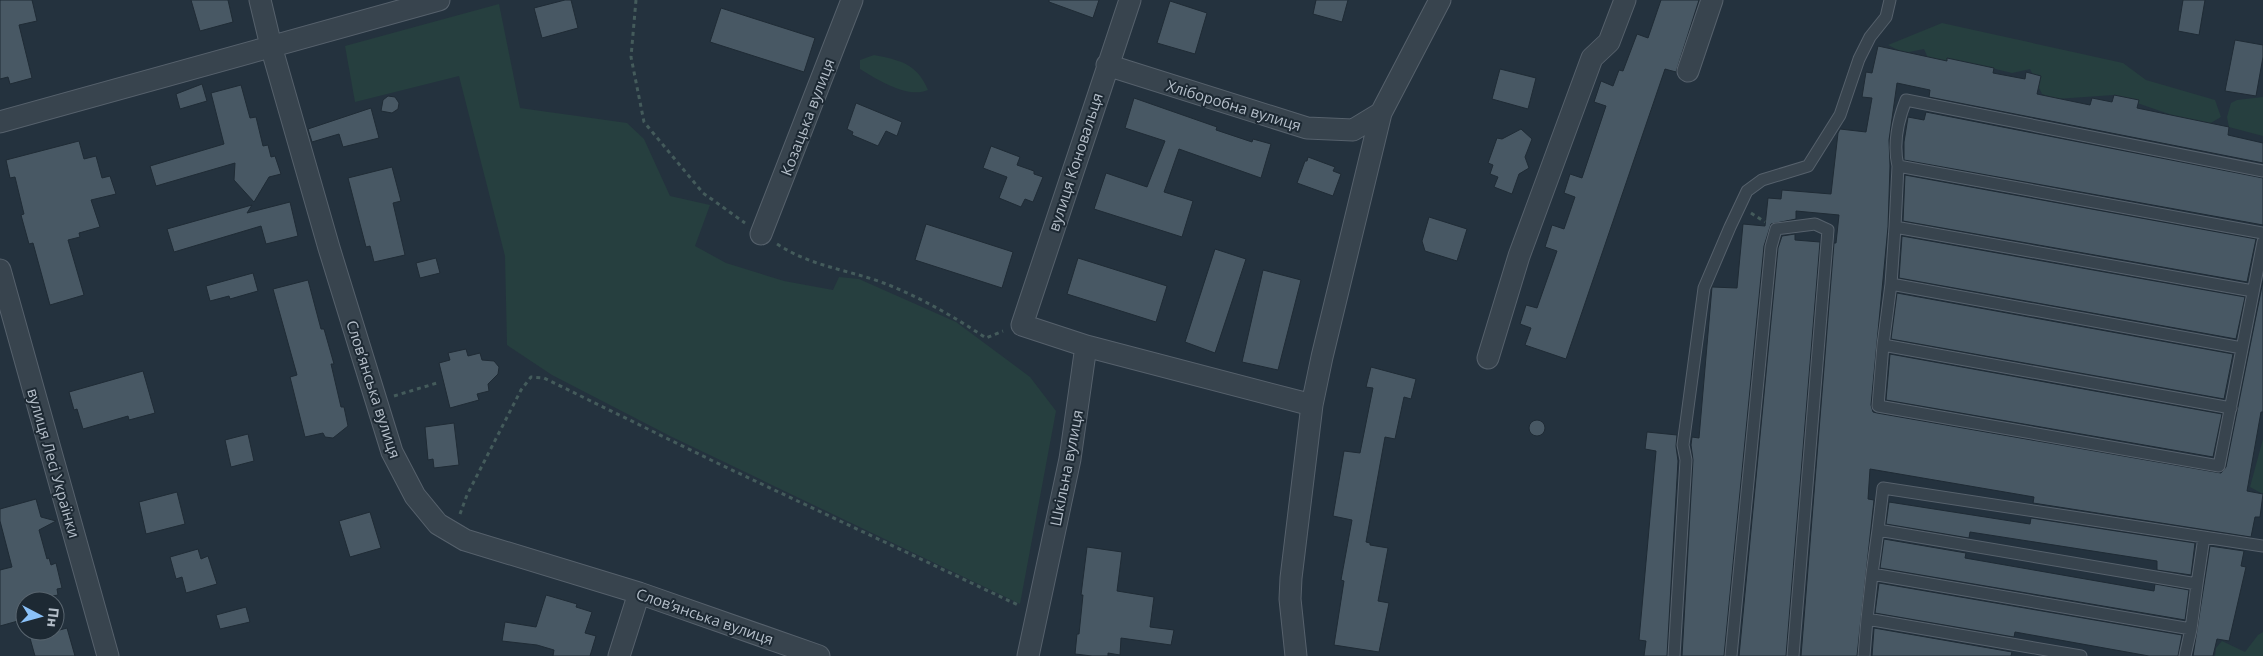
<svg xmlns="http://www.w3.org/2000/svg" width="2263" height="656" font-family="'Open Sans',sans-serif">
<rect width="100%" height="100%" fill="#24323e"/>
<path fill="#263f3f" d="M499,4L520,108L627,123L644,139L670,196L710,205L695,246L726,263L784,281L833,290L839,277L859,279L956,322L1030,377L1056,411L1020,604L670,436L552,375L507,345L505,256L459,76L355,102L345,46Z
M1942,23L2123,63L2146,80L2215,100L2221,117L2209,124L2195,123L2114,95L2056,99L2042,94L2030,69L2012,73L1975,64L1963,86L1932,67L1924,49L1904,53L1888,45Z
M874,55C899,60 917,63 928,90C908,99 878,80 860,69V60Z
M2263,97V136L2229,127L2227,117L2231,103L2237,100Z
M2263,439V494L2250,487Z
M2263,632V656H2215L2216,648L2222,641L2245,652L2258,635Z"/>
<path fill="#485864" stroke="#1f2b35" d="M0,0H32L37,21L19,25L32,78L10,84L8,77L0,79Z
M191,0H228L233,22L200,31Z
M565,0H571L578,28L542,38L534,8Z
M1049,0H1099L1093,18L1049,2Z
M1316,0H1348L1342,22L1313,14Z
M1661,0H1699L1676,72L1665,69L1566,359L1525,345L1531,328L1520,324L1526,305L1537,308L1557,251L1545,247L1552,225L1564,229L1575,197L1564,193L1570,174L1582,178L1606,106L1594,102L1601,81L1613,86L1619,70L1623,71L1637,34L1648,38Z
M2183,0H2205L2199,35L2178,31Z
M1170,1L1207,13L1195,54L1157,43Z
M721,8L815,38L804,72L710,42Z
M2235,40L2263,45V57L2256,96L2225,91Z
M1878,46L1947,61V58L1994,68L1993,73L2025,79L2026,72L2041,76L2037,94L2090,105L2092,98L2112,102L2114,95L2139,100L2137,108L2229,127L2228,135L2263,143V163L1929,97L1930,90L1897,83L1889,140L1890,166L1888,227L1871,405L1873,412L1877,413L2221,473L2226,467L2263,281V412H2261L2247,491L2263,494L2260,517H2255L2251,537L2033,503L2034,497L1870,469L1868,499L1874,500L1857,656H1801L1834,243H1836L1839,215L1796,211V219L1771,224L1764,246L1724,656H1682L1693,460L1691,445L1692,437L1699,438L1712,287L1737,288L1743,224L1765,226L1768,198L1781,199L1782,190L1831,194L1838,133L1840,129L1866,132L1872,98L1862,97L1866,72L1872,73Z
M1500,69L1536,78L1528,109L1492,99Z
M202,84L207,101L180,109L176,94Z
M241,85L250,118L256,117L263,146L268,145L271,157L275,156L281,174L269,177L254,202L234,180L235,163L156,186L150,166L224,144L211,93Z
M388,96L395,97L399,103L398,109L392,113L381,111L383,100Z
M1134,98L1217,127L1216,130L1252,142L1253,139L1271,144L1261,178L1179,149L1164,192L1193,201L1182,237L1094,209L1106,173L1147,187L1165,141L1125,128Z
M856,103L902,122L897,136L886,131L878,146L852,135L853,132L847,129Z
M371,108L379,138L343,147L339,134L312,142L308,129Z
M1926,112L2263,178V225L1904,160V142L1908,117L1924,120Z
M1521,129L1532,139L1525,157L1529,168L1519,174L1512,194L1494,187L1498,177L1490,174L1493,165L1488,163L1497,138L1502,139Z
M79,141L84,159L96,156L102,178L110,176L116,194L91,200L100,227L79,233L80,237L68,240L84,295L50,305L33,243L29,244L21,215L24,214L15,177L10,178L6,160Z
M991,146L1020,157L1017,165L1034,171V174L1043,177L1033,202L1025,199L1021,207L999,198L1007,177L983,168Z
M1308,157L1335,167L1333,171L1341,174L1333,196L1297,183L1305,161H1307Z
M392,167L401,201L393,203L405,255L374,262L370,246L366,247L348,178Z
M1905,175L2256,239L2247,282L1903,221Z
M290,202L298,236L266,244L261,226L174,252L167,229L252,205L247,213Z
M1429,217L1467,229L1457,261L1425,251L1422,241Z
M926,224L1013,252L1002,288L915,260Z
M1795,234V240L1820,242L1786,656H1739L1778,248L1782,236Z
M1902,236L2245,297L2236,339L1899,278Z
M1215,249L1246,259L1215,353L1185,342Z
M436,258L440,273L420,278L416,263Z
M1078,258L1167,286L1156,322L1067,294Z
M1263,270L1301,280L1278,370L1242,362Z
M253,273L258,291L230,299L229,296L210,301L206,286Z
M308,280L321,329H324L334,364H331L341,407H344L348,426L333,438L325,437L323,433L305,437L290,377L297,375L273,289Z
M1897,293L2233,354L2224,399L1891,339Z
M466,349L468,356L480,353L482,360L494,361L499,367L498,374L488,384L489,391L477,394L479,400L450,408L439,363L450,360L448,353Z
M1890,354L2222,414L2213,457L1886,400Z
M1371,367L1416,379L1411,399L1404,397L1395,439L1385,437L1366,542L1370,543V545L1388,548L1378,601L1389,603L1379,652L1334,645L1344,581L1341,580L1352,520L1333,516L1344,451L1360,453L1373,388L1366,387Z
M143,371L155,413L129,420L128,416L83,429L77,409L74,410L69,392Z
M1529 428a8 8 0 1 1 16 0a8 8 0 1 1-16 0Z
M454,423L459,465L434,468L433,459L428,460L425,427Z
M1647,432L1677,435L1676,446L1678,461L1667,656H1644L1646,641L1639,640L1656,451L1645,449Z
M248,434L254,461L231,467L225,440Z
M177,492L185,524L146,534L139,502Z
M36,499L41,517L56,521L39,530L47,559L49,558L51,565L56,563L62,588L57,589L58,595L25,601V619L0,626V570L12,567L0,521V509Z
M1889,502L2030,524L2031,518L2195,543L2191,575L2157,570V561L1970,532L1969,538L1886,524Z
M370,512L381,548L350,557L339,521Z
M1884,539L1966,553L1965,558L2154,591L2155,584L2189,590L2185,620L1880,568Z
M2210,546L2244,551L2241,566L2246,567L2229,641L2217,639L2213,656H2193Z
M1087,547L1122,552L1117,591L1154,597L1150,627L1174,630L1171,645L1121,638L1120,655L1108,653V656H1092L1075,654L1077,634H1079L1083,595H1081Z
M198,549L201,559L208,556L217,584L186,593L182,577L176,579L170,557Z
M1879,583L2182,635L2178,656H2149L2015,632L2014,637L1875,613Z
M546,595L577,604L576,607L592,612L585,633L596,636L590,656H553L554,650L537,645L502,641L505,622L536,627Z
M246,607L250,622L220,629L216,615Z
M67,628L75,656H35L28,631H56Z
M1874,628L2012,652L2011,656H1872Z"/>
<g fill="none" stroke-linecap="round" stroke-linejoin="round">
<defs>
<path id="service" d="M1898,166C1893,145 1898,120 1906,100L2263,171
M1895,227L1891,284L2242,348
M1891,284L1883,345L2231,408
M2253,291L1895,227L1898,166L2263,233
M1883,345L1878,406L2219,466L2263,242
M1878,530L1872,574L2191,629L2197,584
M2204,537L2197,584L1878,530L1883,488L2263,546
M1872,574L1867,619L2081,656
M1674,656L1686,460L1683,445L1704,288L1730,227L1747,191L1762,180L1808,166L1840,115L1859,59L1870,37L1886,17L1890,0
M1731,656L1771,247L1776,229L1815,224L1828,230L1793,656
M1864,656L1867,619
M2185,656L2191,629"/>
<path id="minor" d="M260,0L271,46L329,248L392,452L415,496L438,524L465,540L639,593L819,656
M1107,65L1307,128L1353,130L1381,113L1440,0
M1688,71L1712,0
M0,122L439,0
M761,234L852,0
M0,270L108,656
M1086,346L1312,405L1291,578L1290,599L1296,656
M1488,358L1519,256L1592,58L1609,42L1625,0
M1312,405L1322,357L1381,113
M619,656L639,593
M1028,656L1070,459L1086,346L1022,325L1130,0"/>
</defs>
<use href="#service" stroke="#56616c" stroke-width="13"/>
<use href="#minor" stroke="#56616c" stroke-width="23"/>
<path stroke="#445b5b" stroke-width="3" stroke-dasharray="4 4" stroke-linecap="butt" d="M636,0L631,57L644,122L703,193L745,223
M1751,213L1765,222
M777,244C811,266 844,269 881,282C918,296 953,316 986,338L1003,331
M394,396L437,383
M460,514L467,495L521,390L531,377L544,378L715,462L1018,605"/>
<use href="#service" stroke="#38444e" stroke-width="11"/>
<use href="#minor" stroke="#38444e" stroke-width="21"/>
</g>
<g text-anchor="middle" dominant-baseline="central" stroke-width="4" stroke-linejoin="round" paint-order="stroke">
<g font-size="15" fill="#b4bec9" stroke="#1d2933">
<text transform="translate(1234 105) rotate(17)">Хліборобна вулиця</text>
<text transform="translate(807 117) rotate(-69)">Козацька вулиця</text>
<text transform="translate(1075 162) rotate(-72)">вулиця Коновальця</text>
<text transform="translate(374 389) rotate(72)">Словʼянська вулиця</text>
<text transform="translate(54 463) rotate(74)">вулиця Лесі Українки</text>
<text transform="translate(1066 468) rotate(-79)">Шкільна вулиця</text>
<text transform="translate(705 616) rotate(19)">Словʼянська вулиця</text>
</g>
</g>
<g transform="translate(40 616) rotate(96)"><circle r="24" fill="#1d2933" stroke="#59656f"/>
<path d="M0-4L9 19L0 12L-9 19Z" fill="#8ac1f8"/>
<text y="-8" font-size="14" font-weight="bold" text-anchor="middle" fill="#b4bec9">Пн</text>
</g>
</svg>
